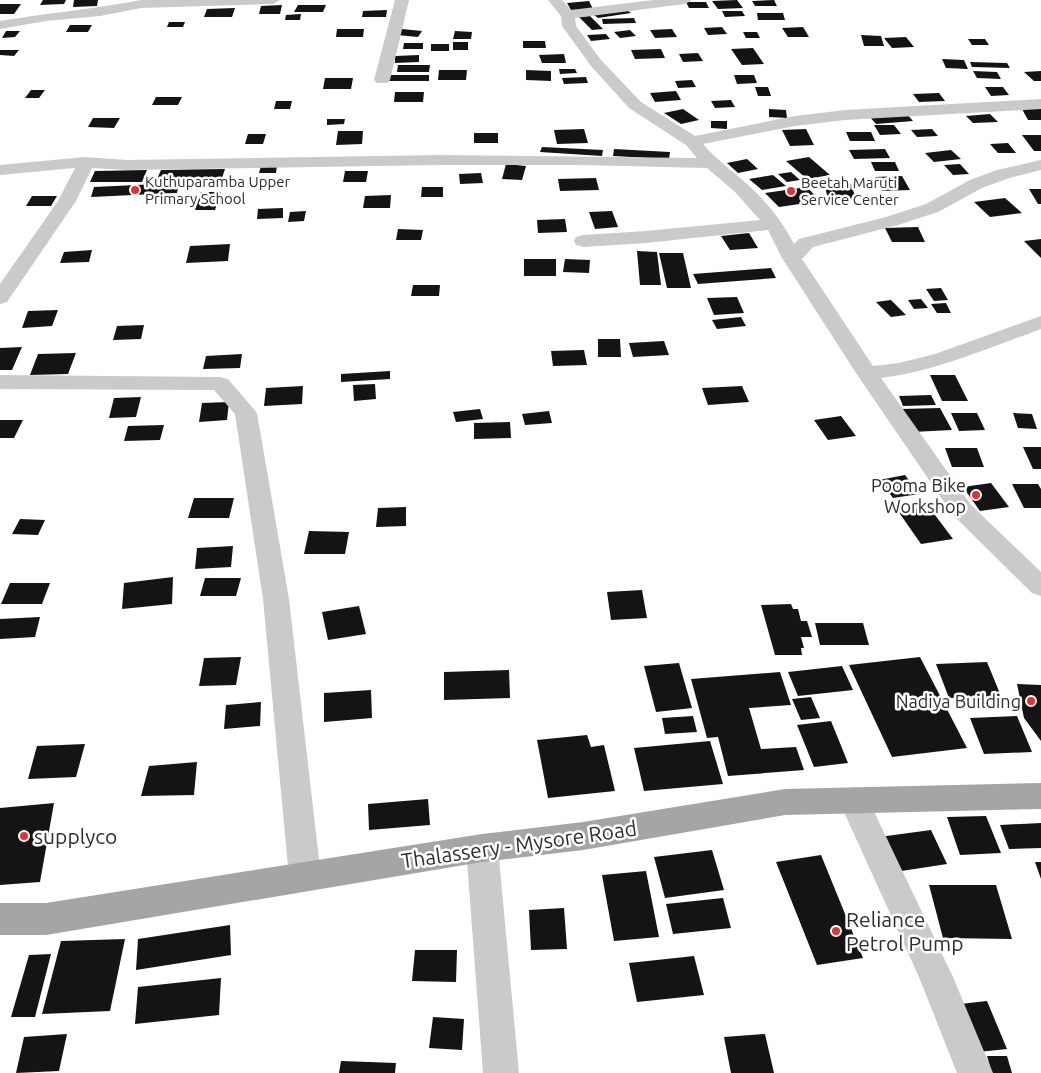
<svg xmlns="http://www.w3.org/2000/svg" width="1041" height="1073" font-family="Ubuntu,sans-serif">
<rect width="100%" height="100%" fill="#fff"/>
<path fill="#141414" d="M43,0H66L64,4L40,5Z
M74,0H98L97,6L73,7Z
M737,0L743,8L718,9L712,1Z
M774,0L777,6H755L752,1Z
M589,1L593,9L571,10L567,3Z
M686,2H706L709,8H689Z
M0,4H21L14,14H0Z
M282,5L280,14H259L261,6Z
M298,5H326L323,12H294Z
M235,8L232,17H204L207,9Z
M387,10L386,17H362L363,11Z
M627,10L631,13L598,18L594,15Z
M722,11H742L745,16L725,17Z
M757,13H783L785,20H758Z
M301,14L300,20H285L286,15Z
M590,16L603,29L592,30L579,17Z
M634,18L636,23L603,24L602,19Z
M169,22H185L183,27H167Z
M70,25H92L88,32H66Z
M722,27L727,34L708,35L704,28Z
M803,27L809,37H788L782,28Z
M337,29H364L363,37H336Z
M402,29L422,31L418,37L397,35Z
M672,29L677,37L655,38L650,30Z
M630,30L636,36L620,38L614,32Z
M6,31H20L15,37L2,38Z
M455,31L472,32L471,39H453Z
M743,32H757L760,38H746Z
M606,34L610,39L591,41L587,35Z
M861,35L881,36L884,46H864Z
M906,37L914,47L892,48L884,38Z
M968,39H985L989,45H972Z
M523,41H545L546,48H523Z
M453,42H468V50H453Z
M404,43H423V49H403Z
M431,44H449V51H431Z
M753,48L764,64L742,65L731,49Z
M661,49L665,58L635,59L631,50Z
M0,50H19L14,56L0,55Z
M698,53L703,61L683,62L679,54Z
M564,54L566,63H542L539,55Z
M419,55V62L395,63V56Z
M942,59L964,60L968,69L946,68Z
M970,62L1007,63L1010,68L972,67Z
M398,65H430L429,72H397Z
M559,69H575L577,73L560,74Z
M439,70H467L466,80H438Z
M526,70L551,71V81L526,80Z
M973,71L997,72L1001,79L977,78Z
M1041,71V81H1034L1024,72Z
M389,75H429V81H389Z
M734,75H754L757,83L737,84Z
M586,77L588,83L564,84L562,78Z
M325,78H353L351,89H323Z
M692,80L696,87L678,88L675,81Z
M755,87H768L771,96H758Z
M985,87H1003L1009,95L991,96Z
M31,90H45L39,98H25Z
M676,91L681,100L655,102L650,93Z
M395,92H424L423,102H394Z
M939,93L945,101L919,102L913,94Z
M156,97H182L178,105H152Z
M731,100L735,107L715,108L711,101Z
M276,101H292L290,109H274Z
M683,109L699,120L681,124L664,113Z
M769,109L786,110L787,118L769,117Z
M1022,109H1041V120H1028Z
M906,113L913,121L876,124L869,116Z
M990,114L998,122L973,123L966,116Z
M93,118H120L114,128L88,127Z
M327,119H345L344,124L327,125Z
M711,121H727V129L711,128Z
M874,125H894L901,134L880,135Z
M584,129L588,143L557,144L554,130Z
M806,129L814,145L790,146L782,130Z
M932,129L938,136L917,137L911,130Z
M338,131H363L362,144L336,145Z
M846,132H871L875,141H850Z
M474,133H498V143H474Z
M248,134H266L263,144H245Z
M1022,135H1041V151H1034Z
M1008,143L1016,153H998L990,144Z
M542,147L603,150L602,156L540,152Z
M614,149L670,152L669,159L613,156Z
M885,149L890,158L854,159L849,150Z
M951,150L961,159L934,162L925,153Z
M809,157L830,175L807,179L786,161Z
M747,159L758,169L738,173L727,163Z
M871,162H895L899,171H875Z
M506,164L526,166L522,180L502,179Z
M960,164L969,174L953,175L944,165Z
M277,165L276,173H259L261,166Z
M225,169L222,178L157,179L161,170Z
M147,170L142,182H90L95,171Z
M345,171H368L366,182H343Z
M791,172L800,180L787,182L778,174Z
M481,173L483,183L460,184L459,174Z
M773,175L786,186L762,190L749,179Z
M902,176L910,190L882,191L875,177Z
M596,178L599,190L560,191L558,179Z
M179,183L177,193L91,197L94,187Z
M824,183L851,184L856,199H828Z
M422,187H443V197H421Z
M807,187L820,201L779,207L765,193Z
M1029,189H1041V204H1038Z
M201,192H221L215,210H195Z
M391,195L390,208H363L365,196Z
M32,196H57L51,206H26Z
M1005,198L1022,213L990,217L974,202Z
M283,208V218L257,219L258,209Z
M306,211L304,221L288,222L290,212Z
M612,211L618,227L595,229L589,212Z
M565,219L567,232L538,233L537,220Z
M918,227L925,242H892L885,228Z
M398,229L423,230L421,240H396Z
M749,233L758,248L730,250L721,236Z
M1041,239V258L1024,241Z
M230,244L228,261L186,263L190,246Z
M92,250L89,262L60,263L64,252Z
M637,251L657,252L661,285H640Z
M659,253H683L691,288H667Z
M524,259H556V276H524Z
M565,259L590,260L589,273L563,272Z
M771,268L776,278L698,284L693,274Z
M413,285H440L439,296H411Z
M941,288L948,300L934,301L926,289Z
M737,297L744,313L714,315L707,298Z
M921,299L928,308L914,309L908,300Z
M891,300L906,315L891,317L876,302Z
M946,303L951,313H937L931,304Z
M58,310L52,326L22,328L28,311Z
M741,317L746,326L717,329L712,320Z
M144,325L141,339L113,340L117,326Z
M598,339H620L621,357H598Z
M664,341L669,355L633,357L629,343Z
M22,347L12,370H0V348Z
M584,350L587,365L553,366L551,351Z
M76,353L68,374L30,375L38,354Z
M242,354L240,368L203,369L206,356Z
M390,371V379L341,382V374Z
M930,375H955L968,401H942Z
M375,384L376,399L354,401L353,385Z
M303,386L302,404L264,406L266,388Z
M742,386L749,402L708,405L702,388Z
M931,395L936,405L903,406L899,396Z
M141,397L136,417L109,418L114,398Z
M229,402L227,420L199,422L202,403Z
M940,408L952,430L912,432L901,409Z
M480,409L483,419L456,422L453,412Z
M549,411L552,423L525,425L522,414Z
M951,413H977L985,430L959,431Z
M1013,413L1032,414L1037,429L1018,428Z
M841,416L856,436L828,440L814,420Z
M0,420H23L14,438H0Z
M510,422L511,438L474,439V423Z
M164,425L160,440L124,441L128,426Z
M1023,447H1041V469H1033Z
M945,448H977L984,467H952Z
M905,475L919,494L893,498L879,480Z
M991,483L1009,507L980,511L963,487Z
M1012,484H1038L1041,489V508H1024Z
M194,498H234L229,518H188Z
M406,507V526L376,527L378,508Z
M929,507L953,539L921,544L898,511Z
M20,519L45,520L38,535L12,534Z
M309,531L349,532L345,554H304Z
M233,546L231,567L195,569L197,548Z
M173,577L172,604L122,609L124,583Z
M205,578H241L236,596H200Z
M10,583H50L42,604H1Z
M642,590L647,618L611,620L607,592Z
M791,604L793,609H798L801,621H807L812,637H801L804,648H801L802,655H775L761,605Z
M359,606L366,634L328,640L322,612Z
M40,617L35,637L0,639V619Z
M815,623H863L869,645H820Z
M241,657L236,685L199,686L204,658Z
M920,657L967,748L892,757L849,665Z
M987,662L1001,696L949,698L936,664Z
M679,663L692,708L656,712L644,666Z
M842,666L853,690L798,696L788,672Z
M509,670L510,698L444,700V672Z
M780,672L791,705L749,708L761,749L796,747L804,770L728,776L718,737L707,738L691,679Z
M1017,684L1041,685V741L1024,718Z
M371,690L372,718L324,722V693Z
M811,697L820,718L801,720L792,699Z
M261,702L260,726L224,729L226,705Z
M693,716L697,732L665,734L662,718Z
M1017,716L1032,752L984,754L970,718Z
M831,721L848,763L814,767L797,725Z
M587,735L591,747L604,745L615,791L548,798L537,740Z
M710,741L723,784L644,791L634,748Z
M85,744L76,777L28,779L37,746Z
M197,762L194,795L141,796L149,766Z
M428,799L430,825L369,830L368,804Z
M54,803L40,882L0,885V808Z
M986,816L1001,853L960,855L947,817Z
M1041,823V848L1009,849L1000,825Z
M931,830L947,864L895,872L879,837Z
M712,850L724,890L665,898L654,857Z
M821,855L863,958L817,965L776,862Z
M1035,862H1041V879Z
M646,871L659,937L614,941L602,875Z
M929,885H996L1012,939L943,938Z
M723,898L731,928L673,934L666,904Z
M564,908L567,949L531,950L529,910Z
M230,925L231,955L136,970L138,939Z
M125,939L110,1011L42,1014L61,941Z
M415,950H457L456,982L412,981Z
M51,954L35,1017H11L29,955Z
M694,956L704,995L637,1002L629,963Z
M221,978L219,1015L135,1024L138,987Z
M987,1001L1007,1049L978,1052L960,1004Z
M433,1017L464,1019L462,1050L429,1048Z
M67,1034L59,1071L16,1073L24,1037Z
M765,1034L774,1073H731L724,1037Z
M987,1056H1007L1012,1073H992Z
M341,1061L396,1063L395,1073H339Z"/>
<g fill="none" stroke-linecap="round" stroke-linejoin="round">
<path fill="#cacaca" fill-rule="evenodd" d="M141,0H280L273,4L141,8L100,16L46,21L0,29V21C47,13 94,9 141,0Z
M395,0H409L390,80L387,83H377L374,80Z
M548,0H562L571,10L653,0H692L685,4L575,18L576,26L601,60L641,102L695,136L795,116L845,110L1041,99V109L845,120L795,126L703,144C716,159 731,170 746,183C766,201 782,221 794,244L799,239L886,217L926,204L970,180L997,170L1041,160V170L1009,178L982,188L938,212L898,225L813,247L802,259L873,366L899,363L935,354L1041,316V329C989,348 937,371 881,378L971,505L1041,572V596L1032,593L953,515L856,373L782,258L768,230L646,243L583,247L576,245L574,241L576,237L583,235L646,231L760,220L735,192L707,168L580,165H438L127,170L92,168L76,201L7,302L0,304V284L58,201L75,168L0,175V165L85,157L127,160L438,155L697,158L686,145L629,108L591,66L562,26L561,16Z
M0,375L220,377L228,379L257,413L289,599L321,877L316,886L305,890L294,886L289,877L263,599L235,414L214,390L0,389Z
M853,787L864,790L868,799L953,977L993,1073H957L919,977L838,799L842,790Z
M482,835L493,839L498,848L519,1073H483L466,848L471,839Z"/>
<path fill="#a5a5a5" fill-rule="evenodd" d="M1041,783V809L785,815L583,850L482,862L46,935H0V903H46L482,834L583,822L785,789Z"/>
</g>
<g fill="#e03332" stroke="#fff" stroke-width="2">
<circle cx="135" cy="190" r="5"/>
<circle cx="791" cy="191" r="5"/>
<circle cx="976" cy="495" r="5"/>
<circle cx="1031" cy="701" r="5"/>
<circle cx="24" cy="836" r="5"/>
<circle cx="836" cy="931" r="5"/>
</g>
<g text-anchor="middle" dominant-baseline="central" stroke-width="5" stroke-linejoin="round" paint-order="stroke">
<g font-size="15" fill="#2d2d2d" stroke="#fff" text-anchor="start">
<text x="145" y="181">Kuthuparamba Upper<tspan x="145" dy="17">Primary School</tspan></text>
<text x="801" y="182">Beetah Maruti<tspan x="801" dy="17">Service Center</tspan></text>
</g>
<g font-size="18" fill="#2d2d2d" stroke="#fff" text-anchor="end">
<text x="966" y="485">Pooma Bike<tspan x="966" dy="21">Workshop</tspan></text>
<text x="1021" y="701">Nadiya Building</text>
</g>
<g font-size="21" fill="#2d2d2d" stroke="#fff" text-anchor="start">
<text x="34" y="836">supplyco</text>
<text x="846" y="919">Reliance<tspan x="846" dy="24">Petrol Pump</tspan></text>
</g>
<g font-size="21" fill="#2d2d2d" stroke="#fff">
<text transform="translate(519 844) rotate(-8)">Thalassery - Mysore Road</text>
</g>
</g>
</svg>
